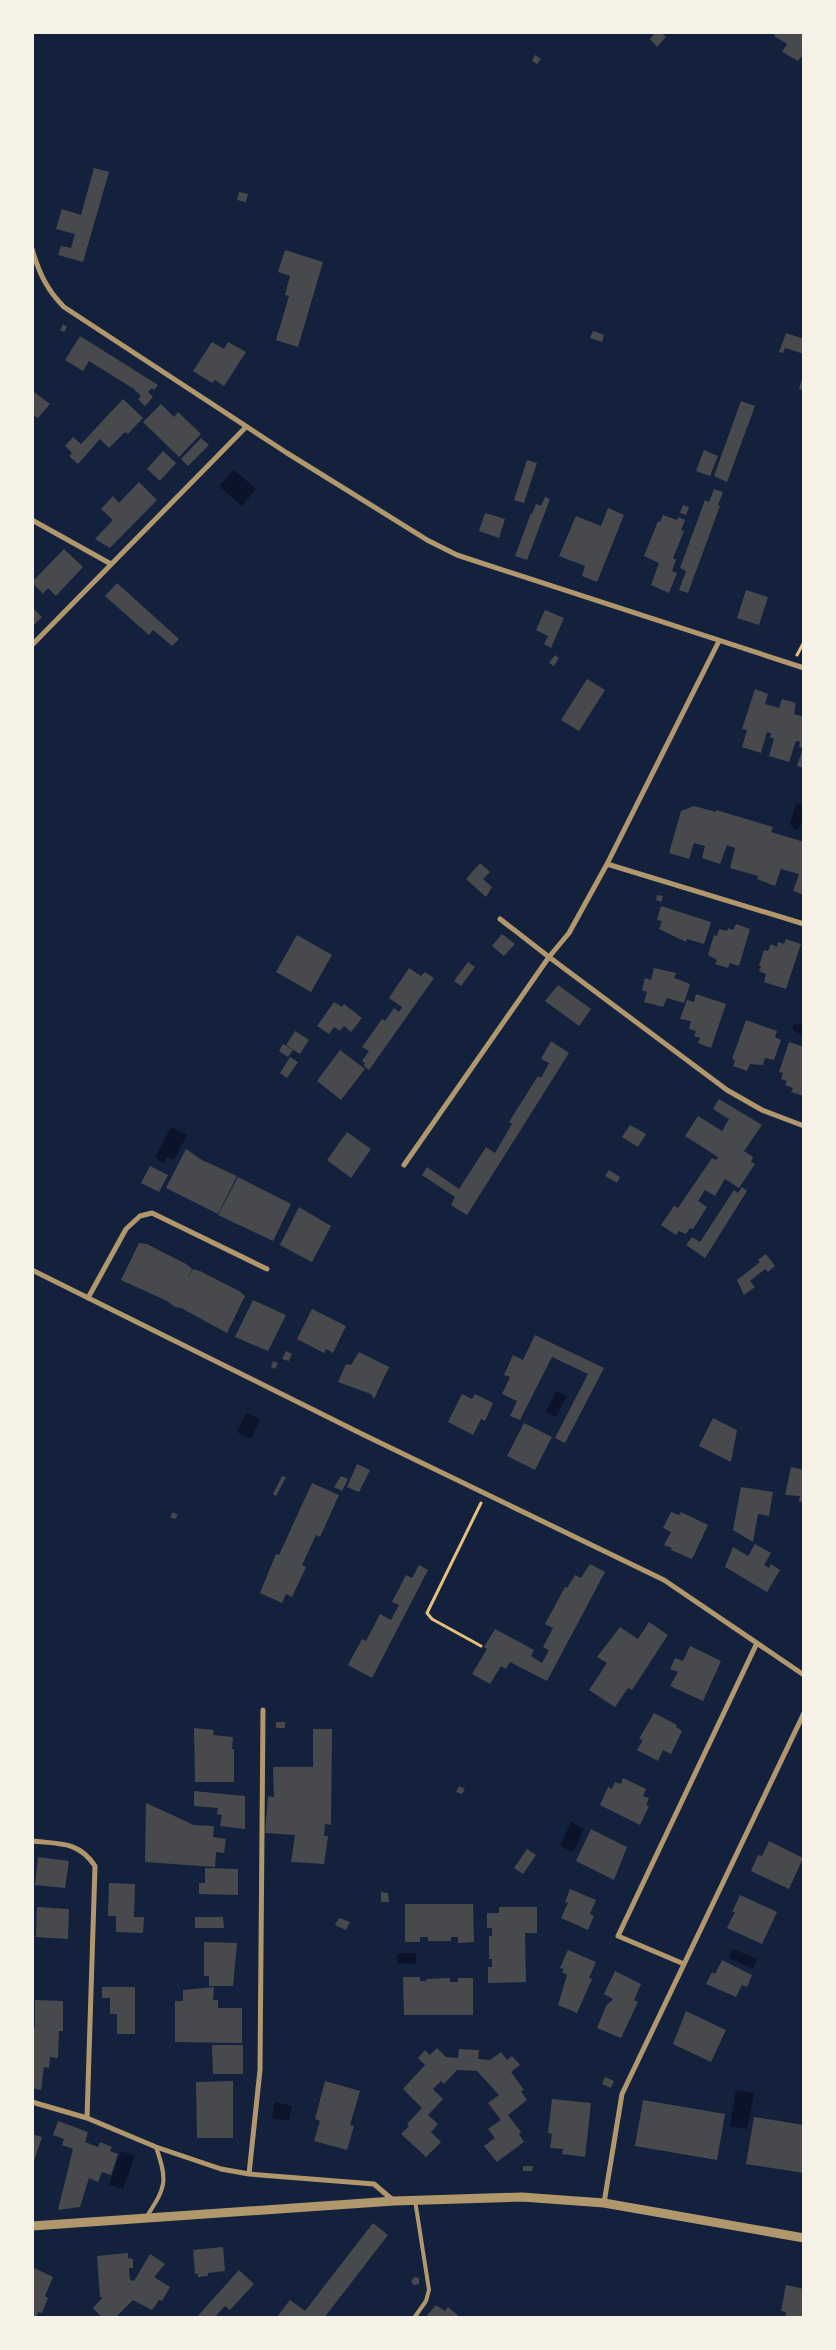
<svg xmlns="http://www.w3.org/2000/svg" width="836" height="2350" font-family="Poppins,sans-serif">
<rect width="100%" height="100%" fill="#14213d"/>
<path fill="#0b132b" d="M234,470L256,489L242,506L219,486Z
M796,804L804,806L803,822L797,830L793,829L790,823Z
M799,1023L803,1024V1036L792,1029L794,1024L798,1025Z
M171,1127L187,1135L174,1160L167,1157L164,1163L155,1158Z
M556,1391L567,1396L556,1417L546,1412Z
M246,1413L260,1419L251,1439L237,1432Z
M571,1822L584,1829L573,1852L560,1846Z
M733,1949L757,1959L753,1969L729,1958Z
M397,1953H416V1964L397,1963Z
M736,2090L754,2093L747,2129L730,2126Z
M275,2102L292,2106L289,2121L272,2118Z
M121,2151L135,2156L123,2189L109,2185Z"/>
<path fill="#48494c" d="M656,32H661L666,37L657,47L650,39Z
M776,32H804V53L798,61L782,52L787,44L774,36Z
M535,55L541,59L537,64L532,61Z
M94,168L109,172L83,262L58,255L61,246L71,248L75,234L56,229L62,209L81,215Z
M239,192L248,194L246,202L237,200Z
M285,250L323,262L298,347L276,340L289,296L285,295L290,276L278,272Z
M63,324L67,327L64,332L60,330Z
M593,331L604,335L602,342L590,338Z
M786,333L804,339V354L785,348L783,353L779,352Z
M80,336L158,385L154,390L152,388L148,392L153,397L145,406L138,399L141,396L134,389L89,361L83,371L65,360Z
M212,342L224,349L228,342L246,352L224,386L215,380L212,383L193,371Z
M803,376H804V391L799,389Z
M34,392L50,404L38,418L32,414Z
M123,399L143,418L128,434L125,432L109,448L100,439L78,464L69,456L72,453L65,446L73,437L81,444Z
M741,401L755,406L727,482L714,476Z
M161,404L174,417L178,412L201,434L179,457L143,422Z
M201,438L209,445L188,466L181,459Z
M704,450L718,456L710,476L696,471Z
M163,451L176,463L160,481L147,469Z
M527,460L537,463L524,503L514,500Z
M139,482L157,500L110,548L95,539L113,520L101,509L113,496L119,503Z
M714,489L723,492L718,505L720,506L688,593L679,590L686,571L680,568L705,500L709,502Z
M545,497L550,499L527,560L515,556L531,513L532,514L536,504L541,506Z
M683,505L689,507L686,515L680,513Z
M608,508L624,515L597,582L582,576L585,566L559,556L576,516L601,526Z
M485,513L505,519L499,538L479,531Z
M663,515L677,520L678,517L685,520L681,530L684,531L673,558L676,560L672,571L677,573L669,593L651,585L659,563L644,556L658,521L660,522Z
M64,549L83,567L56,596L48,588L43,594L32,582Z
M117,583L179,639L172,646L153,630L149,635L105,596Z
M746,590L768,597L759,625L737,618Z
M32,607L42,617L34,625L32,624Z
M545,610L564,618L551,648L544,644L548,636L536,630Z
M555,655L559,658L554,666L549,663Z
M587,679L605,690L579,731L561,720Z
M755,689L768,694L765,704L779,708L782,699L796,703L794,714L804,717V768L797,766L803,748L799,747L800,742L796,741L789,762L769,756L774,739L770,737L771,733L767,732L761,753L742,747L747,730L742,729Z
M694,806L716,812V810L773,827L771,832L804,842V895L793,891L799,874L781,869L775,886L757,879L758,876L730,868L735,848L727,845L720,864L702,858L705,846L694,843L689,859L669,853L681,811Z
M480,863L490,872L483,879L492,887L486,897L466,879Z
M657,895L663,896L661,902L656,900Z
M661,906L711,922L704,944L687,939L686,942L659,929L662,921L657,920Z
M736,924L750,929L739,966L730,963L728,968L715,964L717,960L708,955L714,935L717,936L719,929L727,931L728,928L733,930Z
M502,934L515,944L504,956L492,946Z
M297,935L332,955L311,992L276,972Z
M786,939L801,944L786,989L764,982L766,974L759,971L761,966H759L764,950L768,951L771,944L777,947L778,942L784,944Z
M468,962L475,967L461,986L454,981Z
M409,968L421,976L425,972L434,978L369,1070L364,1066L365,1063L362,1061L369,1051L362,1047L382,1019L385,1021L394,1008L399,1012L402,1007L389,998Z
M654,968L676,973L674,978L690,984L684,1003L667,998L663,1007L644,1002L647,992L642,990L645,978L651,980Z
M558,985L591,1009L579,1026L545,1001Z
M696,994L726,1004L711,1048L698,1043L700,1038L694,1036L696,1031L689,1029L691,1021L680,1019L687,1000L694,1002Z
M334,1002L342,1007L344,1004L362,1018L351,1032L344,1026L340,1031L334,1027L329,1034L317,1026Z
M746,1020L777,1031L775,1037L781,1040L774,1060L765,1058L763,1065L750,1064L747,1071L733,1066L735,1060L732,1059Z
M295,1031L309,1040L300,1054L286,1045Z
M551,1041L569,1053L467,1215L451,1205L455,1197L422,1175L427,1167L459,1189L486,1147L495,1153L512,1124L509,1122L538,1076L541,1078L549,1063L541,1059Z
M789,1042L804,1047V1096L791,1092L793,1088L785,1085L787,1081L781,1079L783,1073L779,1072Z
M283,1044L293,1050L288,1057L279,1051Z
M340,1050L365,1069L341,1100L317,1081Z
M290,1057L298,1062L287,1078L280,1073Z
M719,1099L762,1125L744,1151L753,1157L751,1162L755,1164L739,1188L725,1179L715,1196L705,1190L698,1201L707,1207L693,1229L690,1228L686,1234L679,1231L676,1235L661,1225L674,1206L678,1208L712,1158L716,1160L718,1157L685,1136L698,1116L722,1131L729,1119L713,1109Z
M630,1125L646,1134L638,1147L622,1137Z
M347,1132L371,1149L351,1178L327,1160Z
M186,1149L202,1160L237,1176L218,1214L166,1188Z
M150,1166L168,1175L159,1192L141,1183Z
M609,1170L620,1177L617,1183L605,1176Z
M238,1177L291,1204L273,1241L218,1215Z
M742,1187L747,1191L705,1258L686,1245L692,1237L700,1242L734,1190L738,1193Z
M299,1207L331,1226L312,1262L280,1245Z
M139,1243L147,1244L186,1264L192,1269L187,1279L193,1269L200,1271L239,1291L245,1296L227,1333L181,1308L175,1307L167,1301L121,1280Z
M766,1254L775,1266L768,1272L765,1269L750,1281L755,1287L744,1295L737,1280L760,1262L758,1260Z
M253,1300L286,1315L268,1351L235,1337Z
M312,1309L346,1326L333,1353L326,1349L324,1353L297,1339Z
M535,1335L604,1368L565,1443L555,1438L588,1374L552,1357L520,1420L510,1416L517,1401L502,1394L510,1377L504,1375L513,1355L523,1360Z
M286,1351L292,1354L289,1361L282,1359Z
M359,1352L389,1367L374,1399L371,1394L338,1382L346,1364L351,1365Z
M273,1361L278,1363L275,1369L271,1367Z
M462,1394L472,1399L475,1394L493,1403L485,1421L481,1419L473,1435L448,1422Z
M713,1418L737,1430L731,1462L699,1446Z
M524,1423L552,1437L535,1470L507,1456Z
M357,1464L370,1470L359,1492L347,1487Z
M791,1467L804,1470V1503L799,1501L800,1496L785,1495Z
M282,1476L286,1477L276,1496L273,1494Z
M341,1476L348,1479L342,1491L334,1487Z
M312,1483L339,1495L320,1537L316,1535L302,1565L306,1567L292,1597L286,1594L282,1603L260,1593L276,1554L279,1555Z
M741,1487L773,1492L769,1516L758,1514L753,1542L733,1530Z
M173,1512L178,1515L175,1519L170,1517Z
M671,1512L679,1515L681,1512L708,1525L692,1559L671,1550L672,1548L664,1545L671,1532L663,1528Z
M755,1544L771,1553L764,1565L769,1568L771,1564L780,1570L767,1592L725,1567L733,1547L748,1556Z
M590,1564L605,1572L547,1681L510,1662L506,1669L501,1666L490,1684L472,1674L487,1649L484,1647L495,1629L534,1650L531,1656L542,1663L549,1650L543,1647L553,1628L545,1624L565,1587L567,1588L575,1575L581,1578Z
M419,1565L428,1570L372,1678L348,1665L362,1639L366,1641L380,1614L391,1620L399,1605L392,1602L406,1575L412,1578Z
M649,1622L668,1635L632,1690L628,1688L615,1707L589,1690L607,1663L597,1657L620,1627L638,1639Z
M690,1646L721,1661L703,1701L670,1686L678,1672L670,1669L675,1658L683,1661Z
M654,1713L677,1725L676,1727L682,1731L671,1754L663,1750L658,1761L637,1750L643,1740L639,1739Z
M276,1722H285V1728H276Z
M194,1728L214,1730L213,1735L233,1737L232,1749H234V1782H195Z
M313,1729H332L331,1825L325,1824L324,1836H328L324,1864L291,1862L295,1835L265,1833L268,1796L274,1797L273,1767H313Z
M623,1778L646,1789L643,1796L649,1798L646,1805L649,1806L640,1825L600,1805L608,1787L612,1789L615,1782L621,1784Z
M459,1786L465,1789L462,1794L456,1792Z
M194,1791L245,1796V1829L220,1826L222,1815L217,1814L218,1808L194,1806Z
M146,1803L194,1825L214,1826L213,1837L226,1839L224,1853L216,1852L215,1867L145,1862Z
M591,1829L627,1847L614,1880L576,1861Z
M769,1841L803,1858L789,1889L751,1871L758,1855L762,1856Z
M527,1849L536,1855L523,1874L514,1868Z
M38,1857L69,1861L65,1888L35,1885Z
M205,1868L238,1869V1895L199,1894V1883H205Z
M109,1883L135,1884L134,1917H144L143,1933L116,1932V1916H108Z
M570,1889L596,1900L590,1914L594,1916L588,1930L561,1918L568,1903L565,1902Z
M381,1892L388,1893L389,1902H381Z
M740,1895L777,1912L762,1944L727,1928L735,1912H732Z
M405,1904H473L474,1942L458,1943V1937H451V1941H428V1937H420V1942H405Z
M37,1907L69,1909L68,1939L36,1937Z
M499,1907H537V1933H525L526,1982L488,1983V1967H492V1959H489V1936H492V1928H487V1913H499Z
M195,1917H223L224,1928H195Z
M339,1918L350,1922L346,1930L335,1925Z
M204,1942L237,1943L233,1986H209V1976H204Z
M568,1950L596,1962L589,1978L592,1979L577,2013L558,2005L567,1975L562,1972L564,1969L560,1968Z
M722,1960L752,1975L747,1987L742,1985L736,1997L706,1984L712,1972L715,1974Z
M615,1971L641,1984L634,2000L638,2002L621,2038L597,2028L606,2006L613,1999L604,1994Z
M403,1977H420V1981H426L427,1979L450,1978V1982H458V1978H473V2015H404Z
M102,1987H135V2034H117V2014H110V1998H102Z
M214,1987L213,2000H218V2008H242V2043L175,2042V2001H183V1990Z
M35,2000L63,2001V2031H59L58,2058L50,2057L49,2068L44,2067L41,2090L32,2088V2028H35Z
M686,2011L726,2030L711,2062L673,2044Z
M212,2045H243V2074H213Z
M437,2048L446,2057L458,2058L459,2049L479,2050L478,2059L490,2060L501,2052L507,2060L512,2056L520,2065L511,2072L524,2090L521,2091L527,2100L508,2115L521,2132L519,2134L524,2142L497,2162L484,2146L495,2138L488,2129L501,2120L488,2103L499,2095L477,2071L457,2070L444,2084L441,2081L433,2089L443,2099L428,2115L438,2124L431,2132L441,2142L426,2157L401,2134L409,2126L407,2124L422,2108L403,2089L425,2065L418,2058L425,2050L430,2055Z
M605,2077L614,2081L611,2088L602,2084Z
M233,2081V2138H197L196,2082Z
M325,2081L360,2091L350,2125L354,2126L347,2150L314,2141L320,2121L315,2119Z
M552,2099L591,2103L585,2157L562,2154L563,2149L550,2148L552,2134L548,2133Z
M643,2100L725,2114L717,2160L635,2146Z
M754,2117L804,2125V2173L746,2164Z
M58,2121L88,2132L85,2142L98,2147L100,2142L112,2147L110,2151L118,2154L111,2175L102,2172L98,2182L89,2178L80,2207L58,2210L73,2149L62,2145L64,2139L53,2135Z
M32,2134L42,2137L33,2164H32Z
M523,2166H533L532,2171H523Z
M373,2223L388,2235L324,2318H276L290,2300L305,2311Z
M223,2247L225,2271L208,2273V2276L198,2277V2274H195L193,2250Z
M128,2253V2258L133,2259V2268H129L130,2280L134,2281L150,2254L165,2264L154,2277L170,2287L162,2301L159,2300L152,2310L133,2300L115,2318H102L93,2308L103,2297H100L97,2256Z
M32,2267L53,2277L45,2296L48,2298L42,2313L38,2312L36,2318H32Z
M239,2270L254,2284L230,2310L225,2306L214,2318H196Z
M414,2277L419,2278V2284L414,2285L411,2282Z
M786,2285L804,2289V2318H785L786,2312L781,2311Z
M436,2305L445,2311L448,2307L461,2318H425Z"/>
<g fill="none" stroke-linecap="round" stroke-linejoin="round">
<path stroke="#e5c07b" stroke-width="3" d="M797,655L804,642
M481,1646L432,1619L427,1613L481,1503"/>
<path stroke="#b1986c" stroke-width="4" d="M147,2216C166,2187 168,2181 156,2147
M414,2318L426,2301L429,2290L415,2200"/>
<path stroke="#b1986c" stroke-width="5" d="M32,249C39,273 47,290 64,307L287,453L429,541L457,555L804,668
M32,520L111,564
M32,645L246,427
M607,864L804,924
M500,919L549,957L727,1090L762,1110L804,1126
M404,1165L549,957L569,933L607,864L719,641
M32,1270L364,1435L664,1580L804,1675
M88,1298L126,1229L140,1216L152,1213L267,1269
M32,1841C59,1844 79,1841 95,1866L87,2118
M684,1964L618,1936L757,1643
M32,2102L87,2118L156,2147L221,2169L249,2174L374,2184L394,2201
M249,2174L260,2070L263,1710
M604,2203L622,2094L804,1713"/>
<path stroke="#b1986c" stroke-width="9" d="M32,2226L394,2201L522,2197L604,2203L804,2238"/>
</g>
<rect width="836" height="2350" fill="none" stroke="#f6f1e7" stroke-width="68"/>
</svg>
